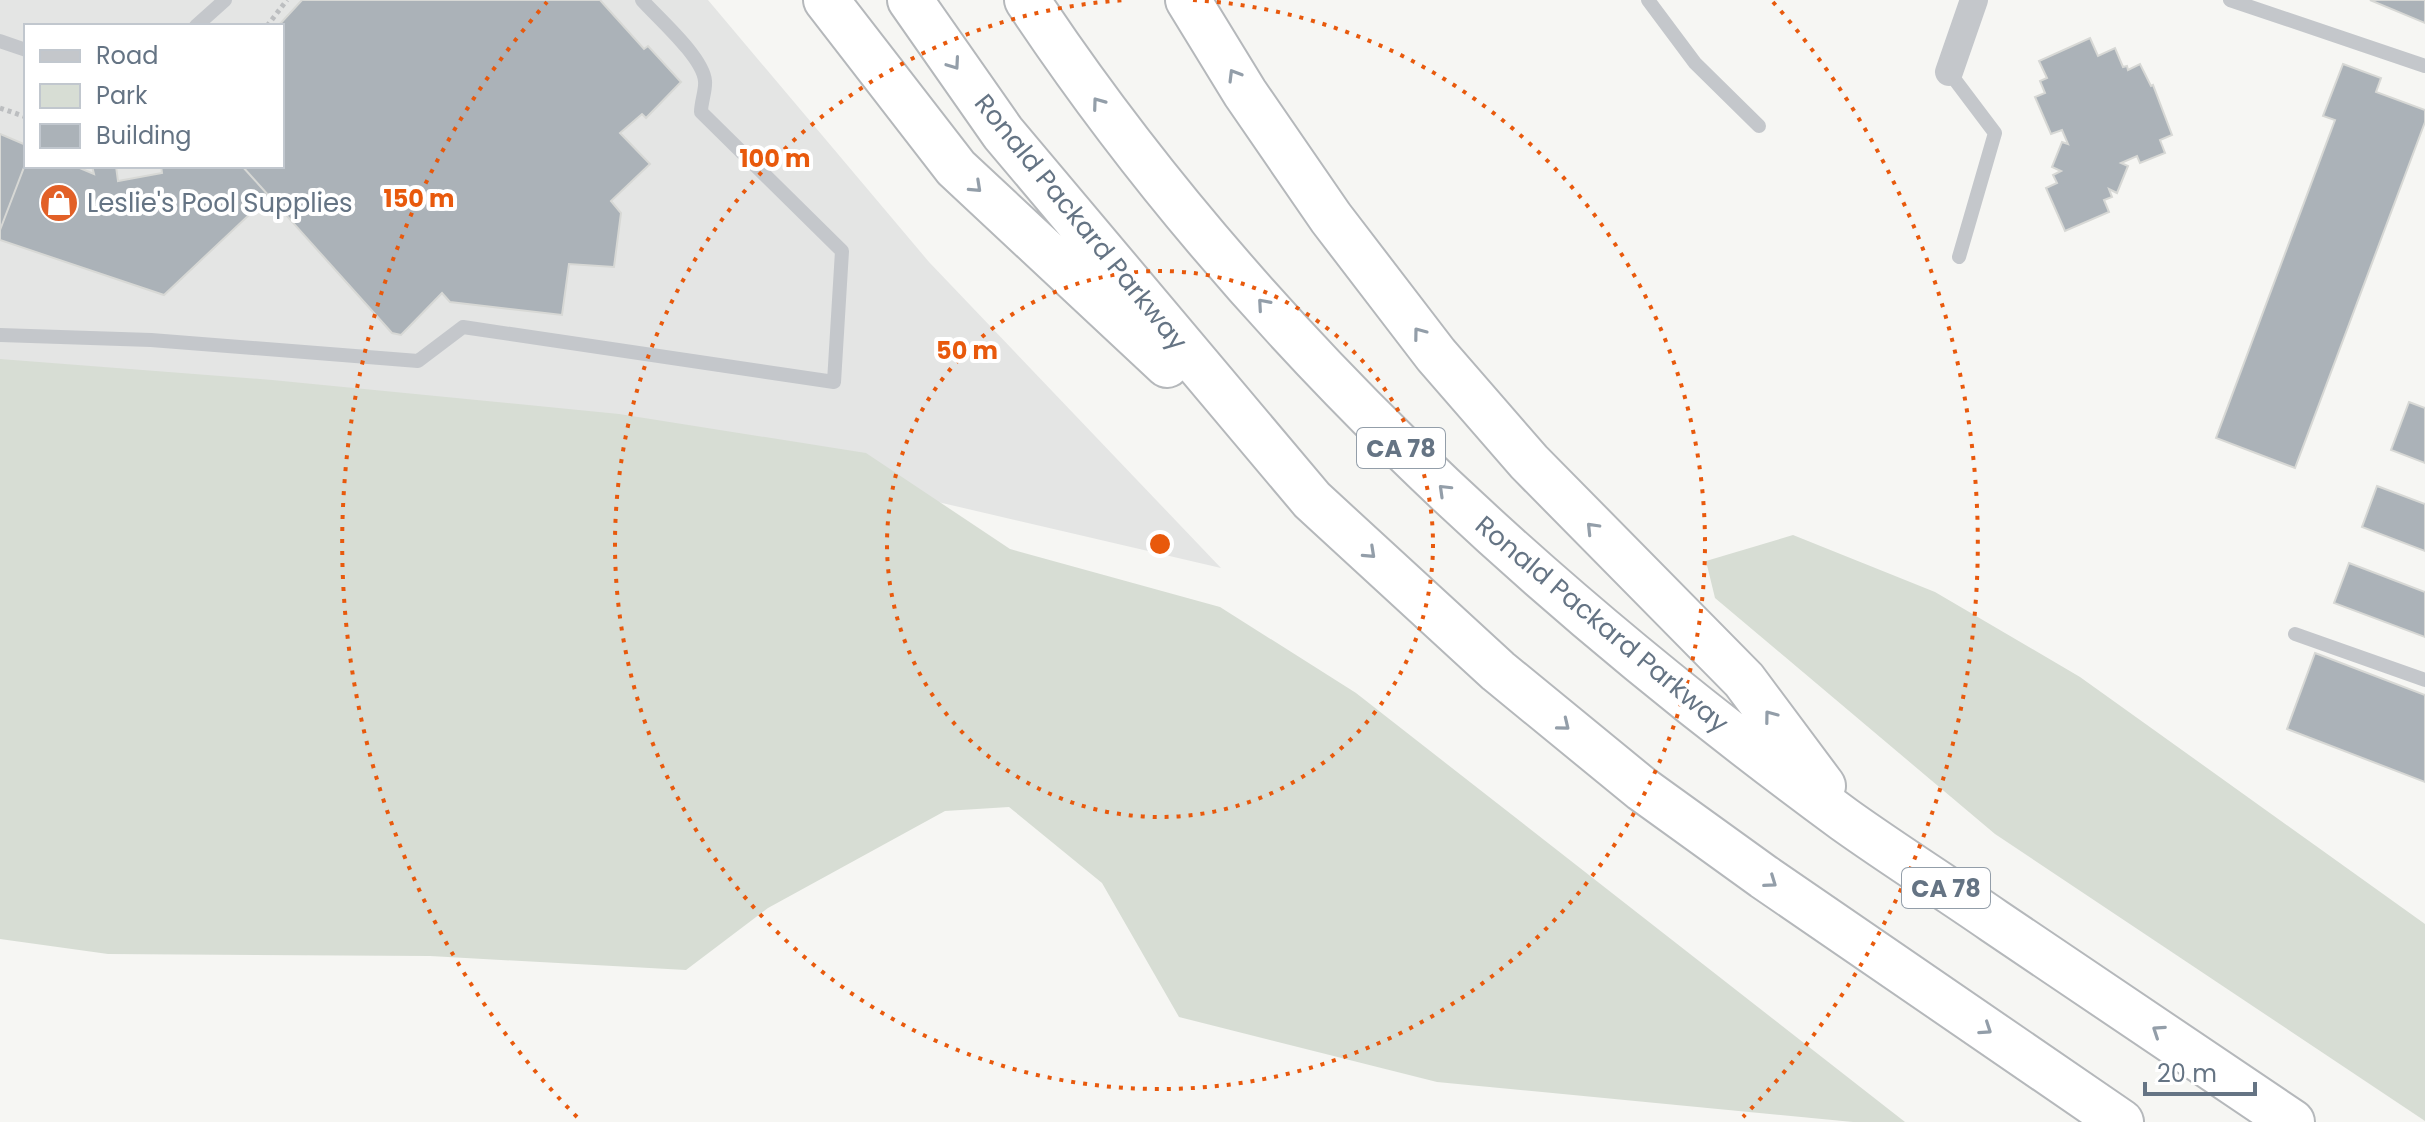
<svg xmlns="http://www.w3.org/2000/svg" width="2425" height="1122" font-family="Poppins,sans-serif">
<rect width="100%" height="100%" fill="#f6f6f3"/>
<path fill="#e4e5e4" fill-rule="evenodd" d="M0,0H708L929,262L1221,568L822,475L0,386ZM26,26H282V166H26Z"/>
<path fill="#d7ddd4" d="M0,359L272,380L619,414L866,453L1010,549L1220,607L1356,693L1905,1122H1853L1437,1082L1179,1017L1102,883L1009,807L945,811L768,908L686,970L430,956L108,954L0,939Z
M1793,535L1935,592L2080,677L2425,924V1121L1995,834L1715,598L1706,561Z"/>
<path fill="#abb2b8" stroke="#d7d8d5" stroke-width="2" d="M302,0H600L644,49L648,46L681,82L646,118L642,114L620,133L650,164L611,201L621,213L614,267L569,264L562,315L450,302L442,293L401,335L392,333L242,166H282V26H278Z
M2370,0H2425V23Z
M2090,38L2098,56L2115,48L2123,67L2127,66L2128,70L2140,64L2151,86L2153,85L2172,135L2160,140L2165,153L2140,163L2137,156L2121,163L2128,166L2117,193L2109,189L2112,197L2104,200L2109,212L2065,231L2046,188L2057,183L2053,175L2061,171L2052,167L2062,142L2068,144L2062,130L2051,134L2035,97L2045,93L2040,81L2047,78L2039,61Z
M2343,64L2381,78L2376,92L2425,110V122L2295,468L2216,438L2335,120L2323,116Z
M0,134L26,145V162L0,230Z
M26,162V166H75L94,174L92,166H116L118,181L162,173L161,166H242L269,196L164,295L0,240V230Z
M2409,402L2425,408V463L2391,450Z
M2377,486L2425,504V551L2362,527Z
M2349,563L2425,592V637L2334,603Z
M2315,653L2425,695V782L2287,729Z"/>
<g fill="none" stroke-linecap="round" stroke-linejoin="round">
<defs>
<path id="motorway" d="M826,0L956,168L1167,365
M910,0L1003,133L1312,500L1498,671L1642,789L1764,877L2121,1122
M1027,0C1243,325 1532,590 1845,820C1894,855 1945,887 1994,921C2094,988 2193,1055 2292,1122
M1188,0L1245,93L1331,218L1436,355L1529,462L1744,680L1823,786"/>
</defs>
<use href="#motorway" stroke="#b5b8bb" stroke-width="48"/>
<path stroke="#bcbec0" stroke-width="5" stroke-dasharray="4 4" stroke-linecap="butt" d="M267,26L287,0
M0,108L26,117"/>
<path stroke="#c4c7cb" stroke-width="14" d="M1648,0L1695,63L1759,126
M2230,0L2425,66
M196,26L225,0
M0,41L26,50
M1949,72L1995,133L1959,257
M0,335L151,340L418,361L463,327L834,382L842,251L701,112C701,102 706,90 705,81C703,57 658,18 642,0
M2295,634L2425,680"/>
<path stroke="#c4c7cb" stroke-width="28" d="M1949,72L1974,0"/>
<use href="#motorway" stroke="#fff" stroke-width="44"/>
</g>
<defs><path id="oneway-chevron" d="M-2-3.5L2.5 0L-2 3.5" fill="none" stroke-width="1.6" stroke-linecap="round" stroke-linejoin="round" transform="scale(2)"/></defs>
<g stroke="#939ea9">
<use href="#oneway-chevron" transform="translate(954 64) rotate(55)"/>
<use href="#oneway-chevron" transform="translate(1234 75) rotate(-121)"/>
<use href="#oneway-chevron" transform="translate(1098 103) rotate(-126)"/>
<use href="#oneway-chevron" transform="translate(976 187) rotate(43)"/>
<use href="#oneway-chevron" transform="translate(1263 304) rotate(-131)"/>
<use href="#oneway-chevron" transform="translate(1419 333) rotate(-127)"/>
<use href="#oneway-chevron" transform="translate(1444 490) rotate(-136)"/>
<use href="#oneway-chevron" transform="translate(1592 528) rotate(-134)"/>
<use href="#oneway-chevron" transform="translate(1370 553) rotate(43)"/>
<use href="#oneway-chevron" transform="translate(1770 716) rotate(-127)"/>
<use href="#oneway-chevron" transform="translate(1564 725) rotate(39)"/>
<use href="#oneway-chevron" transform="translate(1771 882) rotate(35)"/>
<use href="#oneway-chevron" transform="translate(1986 1029) rotate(34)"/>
<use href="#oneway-chevron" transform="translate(2158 1031) rotate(-146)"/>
</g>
<g fill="none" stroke="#e8590c" stroke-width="4" stroke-dasharray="4 8">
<circle cx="1160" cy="544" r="273"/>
<path d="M1193 0A545 545 0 1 1 1127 0"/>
<path d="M577 1117A818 818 0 0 1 547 2M1773 2A818 818 0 0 1 1743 1117"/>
</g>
<defs>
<symbol id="shop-disc" viewBox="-11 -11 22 22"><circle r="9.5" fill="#e26027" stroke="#fff"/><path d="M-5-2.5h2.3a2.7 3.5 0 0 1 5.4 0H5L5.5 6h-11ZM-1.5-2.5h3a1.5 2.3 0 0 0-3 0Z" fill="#fff"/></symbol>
</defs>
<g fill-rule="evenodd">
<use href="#shop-disc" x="37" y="181" width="44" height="44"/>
</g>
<g text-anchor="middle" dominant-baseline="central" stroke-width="8" stroke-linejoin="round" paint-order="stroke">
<g fill="#fff" stroke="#939ea9" stroke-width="2">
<rect x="1357" y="428" width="88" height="40" rx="6"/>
<rect x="1902" y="868" width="88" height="40" rx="6"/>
</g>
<g font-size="24" font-weight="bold" fill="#657484">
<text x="1401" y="448">CA 78</text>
<text x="1946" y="888">CA 78</text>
</g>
<g font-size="26" fill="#657484" stroke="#fff" text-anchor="start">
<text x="87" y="203">Leslie's Pool Supplies</text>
</g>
<g font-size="26" fill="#657484" stroke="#fff">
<text transform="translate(1081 222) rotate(51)">Ronald Packard Parkway</text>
<text transform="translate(1602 624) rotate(40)">Ronald Packard Parkway</text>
</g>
</g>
<circle cx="1160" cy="544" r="12" fill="#e8590c" stroke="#fff" stroke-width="4"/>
<g font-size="24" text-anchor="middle" font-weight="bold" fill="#e8590c" stroke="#fff" stroke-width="8" stroke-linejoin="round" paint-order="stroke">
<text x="775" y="167">100 m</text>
<text x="419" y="207">150 m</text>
<text x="967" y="359">50 m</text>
</g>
<rect x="24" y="24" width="260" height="144" fill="#ffffff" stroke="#c1c7ce" stroke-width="2"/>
<rect x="40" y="50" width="40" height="12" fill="#c4c7cb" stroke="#c1c7ce" stroke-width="2"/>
<text x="96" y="64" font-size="24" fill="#657484">Road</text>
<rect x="40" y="84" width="40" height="24" fill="#d7ddd4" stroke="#c1c7ce" stroke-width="2"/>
<text x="96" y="104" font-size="24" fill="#657484">Park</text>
<rect x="40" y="124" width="40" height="24" fill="#abb2b8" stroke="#c1c7ce" stroke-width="2"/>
<text x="96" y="144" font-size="24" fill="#657484">Building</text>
<path d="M2145 1082v12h110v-12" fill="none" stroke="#657484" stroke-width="4"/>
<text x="2157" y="1082" font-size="24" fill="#657484" stroke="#ffffff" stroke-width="6" paint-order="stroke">20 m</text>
</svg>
